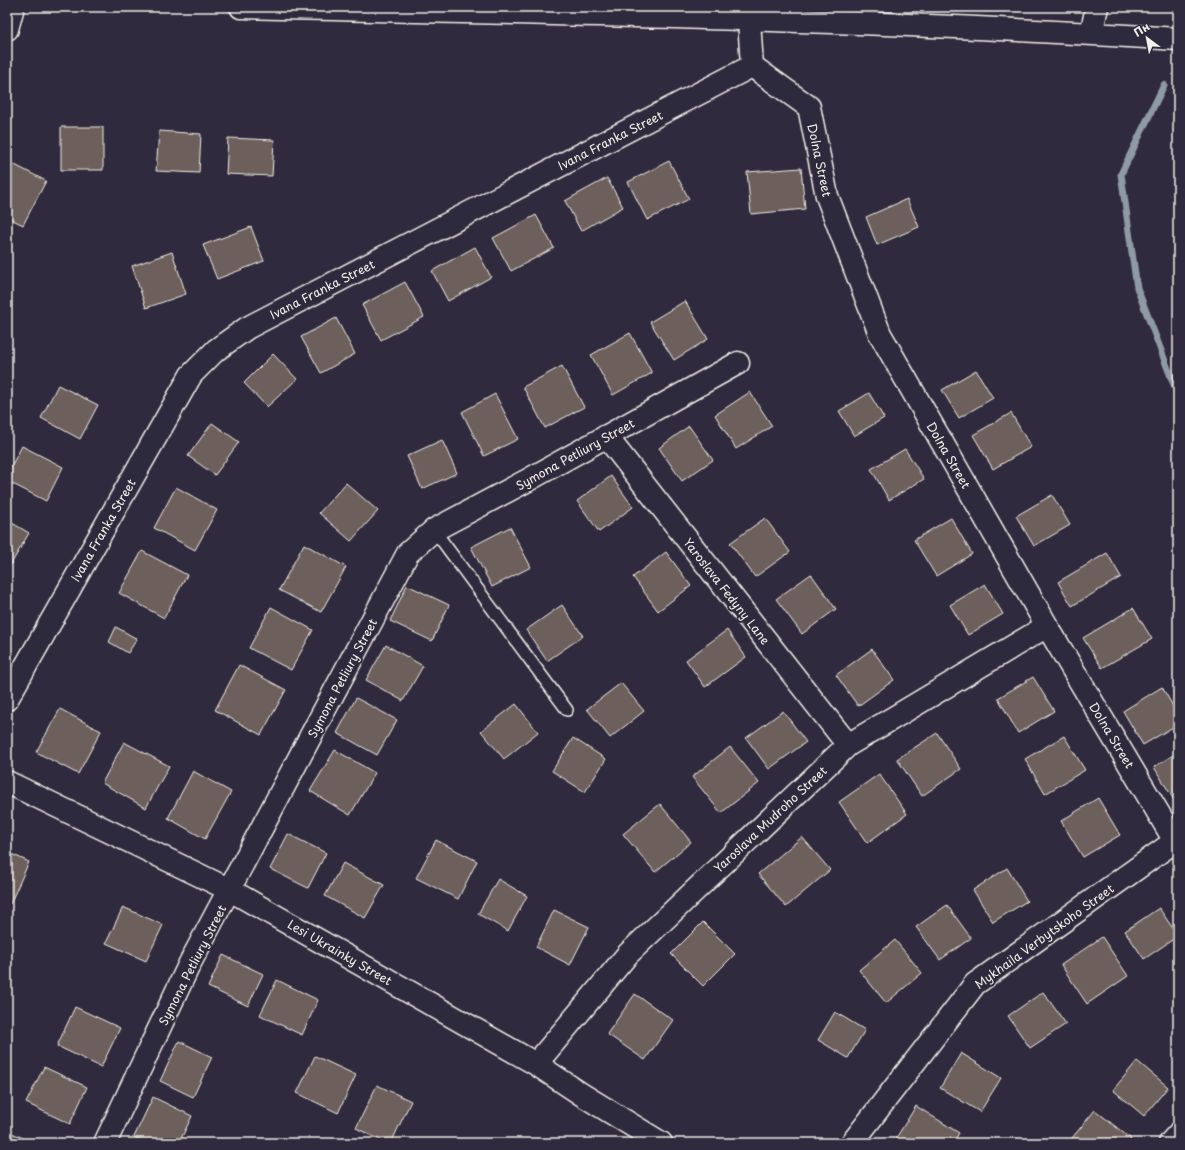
<svg xmlns="http://www.w3.org/2000/svg" width="1185" height="1150" font-family="'Playpen Sans',sans-serif">
<rect width="100%" height="100%" fill="#2f2a3d"/>
<filter id="ink" filterUnits="userSpaceOnUse"><feTurbulence type="fractalNoise" baseFrequency=".025" numOctaves="2"/><feDisplacementMap in="SourceGraphic" scale="8" xChannelSelector="R" yChannelSelector="G"/><feConvolveMatrix kernelMatrix="1 2 1 2 8 2 1 2 1" color-interpolation-filters="sRGB"/></filter>
<g filter="url(#ink)">
<g fill="none" stroke-linecap="round" stroke-linejoin="round">
<path stroke="#8f9ba4" stroke-width="7" d="M1164,85L1121,174L1137,288L1178,395"/>
</g>
<path fill="#6d615c" stroke="#f4f1e8" d="M61,127H103V170H61Z
M159,131L201,134L199,173L156,171Z
M228,138L274,140L272,176L226,174Z
M7,161L46,181L23,225L7,217Z
M669,161L689,199L647,220L628,182Z
M801,168L805,209L751,214L747,172Z
M607,178L623,207L581,231L565,201Z
M907,199L919,227L877,245L866,217Z
M536,215L554,248L511,271L493,238Z
M251,227L264,261L217,279L203,245Z
M475,247L491,277L448,301L432,271Z
M172,252L186,294L146,308L132,266Z
M405,282L424,317L381,340L362,305Z
M685,301L708,339L674,360L650,322Z
M336,318L355,354L321,373L301,337Z
M630,333L652,373L613,395L591,355Z
M273,354L297,379L267,407L244,383Z
M562,366L584,407L545,428L523,387Z
M976,370L993,398L959,418L942,390Z
M58,385L98,405L80,439L41,418Z
M750,392L772,426L736,449L715,415Z
M869,393L884,418L854,436L839,411Z
M495,394L518,439L484,456L462,412Z
M1011,413L1031,447L993,469L973,435Z
M212,423L239,442L215,475L188,456Z
M689,426L713,460L682,481L659,448Z
M442,440L457,473L422,489L407,456Z
M22,446L63,467L46,501L7,481V474Z
M905,449L924,479L889,500L871,469Z
M611,476L633,507L599,532L577,501Z
M346,483L378,511L351,541L319,513Z
M176,487L217,510L195,550L154,528Z
M1052,495L1070,525L1034,546L1016,516Z
M765,518L790,552L755,577L730,543Z
M951,518L972,554L936,576L914,540Z
M7,520L29,533L7,571Z
M510,527L531,567L492,587L471,547Z
M304,544L346,567L321,612L279,590Z
M142,551L187,575L164,618L119,593Z
M666,552L691,586L658,611L633,577Z
M1107,553L1121,577L1072,606L1058,582Z
M811,574L836,609L802,634L776,599Z
M985,584L1003,614L968,635L950,605Z
M407,585L449,605L432,641L390,621Z
M562,605L583,636L547,661L526,630Z
M271,607L313,630L291,670L249,648Z
M1133,608L1152,639L1102,668L1083,638Z
M116,627L137,639L128,653L109,642Z
M727,630L746,657L705,687L686,660Z
M386,645L423,666L403,701L366,680Z
M872,649L894,680L858,706L836,675Z
M239,665L286,690L261,735L215,710Z
M1033,677L1054,711L1018,733L998,698Z
M621,683L644,711L610,738L587,709Z
M1162,687L1178,715V724L1143,745L1123,711Z
M356,698L397,720L377,755L337,733Z
M516,704L538,732L504,759L481,731Z
M60,709L101,731L78,774L36,752Z
M783,711L806,742L769,769L746,738Z
M937,733L961,769L922,796L897,759Z
M1064,736L1085,770L1045,794L1025,759Z
M573,738L606,759L585,792L552,771Z
M124,742L169,766L146,808L102,783Z
M730,747L759,783L721,813L692,777Z
M335,750L375,773L350,815L310,791Z
M1178,752V798L1174,800L1154,767Z
M193,771L231,792L205,839L168,818Z
M879,774L907,814L867,843L839,802Z
M1098,798L1120,835L1083,857L1061,821Z
M660,804L691,842L655,872L623,834Z
M288,834L326,853L308,888L270,869Z
M802,837L830,870L786,907L758,874Z
M436,840L477,861L458,899L416,878Z
M7,852L29,862L10,904L7,903Z
M343,863L384,885L365,918L325,896Z
M1007,868L1027,901L993,922L973,890Z
M498,879L527,896L508,931L478,914Z
M947,905L971,938L940,960L916,927Z
M123,907L163,925L146,961L106,943Z
M1159,908L1178,936L1144,959L1125,931Z
M554,910L589,927L570,965L536,947Z
M703,922L735,954L703,986L671,954Z
M1102,937L1128,976L1087,1004L1061,965Z
M895,940L922,973L886,1003L859,970Z
M223,955L263,974L248,1006L208,987Z
M277,980L318,1000L302,1035L260,1015Z
M1043,992L1066,1024L1030,1048L1008,1016Z
M635,994L673,1020L645,1060L607,1034Z
M75,1007L120,1028L101,1067L57,1046Z
M835,1012L865,1030L848,1058L818,1040Z
M179,1041L212,1057L193,1097L160,1081Z
M961,1053L1001,1078L980,1112L940,1088Z
M315,1056L356,1075L338,1113L297,1093Z
M1137,1061L1168,1087L1144,1116L1113,1090Z
M44,1067L87,1087L70,1124L26,1103Z
M377,1085L411,1101L391,1143H386L356,1128Z
M153,1097L192,1116L179,1143H147L134,1137Z
M916,1106L959,1133L953,1143H893Z
M1095,1110L1131,1139L1128,1143H1068Z
M12,1133L34,1143H8Z"/>
<g fill="none" stroke-linecap="round" stroke-linejoin="round">
<defs>
<path id="service" d="M434,530L567,710"/>
<path id="minor" d="M241,7C554,14 866,19 1178,39
M7,29L13,7
M1091,34L1097,7
M752,66L809,107L827,196L880,334L1047,626L1175,841
M606,436L848,745
M7,699L191,375L216,350L247,328L752,66L749,20
M7,782L230,890L536,1064L581,1094L661,1143
M536,1064L628,954L848,745L1047,626
M105,1143L190,963L408,553L434,530L528,480L738,363
M852,1143L975,984L1178,839
M1170,1143L1178,1134"/>
</defs>
<use href="#service" stroke="#f4f1e8" stroke-width="14"/>
<use href="#minor" stroke="#f4f1e8" stroke-width="25"/>
<use href="#service" stroke="#2f2a3d" stroke-width="11"/>
<use href="#minor" stroke="#2f2a3d" stroke-width="22"/>
</g>
</g>
<g text-anchor="middle" dominant-baseline="central" stroke-width="4" stroke-linejoin="round" paint-order="stroke">
<g font-size="12" fill="#f4f1e8" stroke="#2f2a3d">
<text transform="translate(610 140) rotate(-27)">Ivana Franka Street</text>
<text transform="translate(820 160) rotate(78)">Dolna Street</text>
<text transform="translate(322 289) rotate(-27)">Ivana Franka Street</text>
<text transform="translate(575 454) rotate(-29)">Symona Petliury Street</text>
<text transform="translate(949 455) rotate(60)">Dolna Street</text>
<text transform="translate(103 530) rotate(-60)">Ivana Franka Street</text>
<text transform="translate(727 591) rotate(52)">Yaroslava Fedyny Lane</text>
<text transform="translate(342 678) rotate(-62)">Symona Petliury Street</text>
<text transform="translate(1112 735) rotate(59)">Dolna Street</text>
<text transform="translate(770 819) rotate(-43)">Yaroslava Mudroho Street</text>
<text transform="translate(1044 936) rotate(-36)">Mykhaila Verbytskoho Street</text>
<text transform="translate(340 952) rotate(30)">Lesi Ukrainky Street</text>
<text transform="translate(192 965) rotate(-63)">Symona Petliury Street</text>
</g>
</g>
<rect width="1185" height="1150" fill="none" stroke="#2f2a3d" stroke-width="24"/>
<rect x="12" y="12" width="1161" height="1126" fill="none" stroke="#f4f1e8" stroke-width="1.5" filter="url(#ink)"/>
<g transform="translate(1147 38) rotate(328)" stroke="#2f2a3d" stroke-width="3" paint-order="stroke">
<path d="M0-3L7 15L0 10L-7 15Z" fill="#f4f1e8"/>
<text y="-6" font-size="11" font-weight="bold" text-anchor="middle" fill="#f4f1e8">Пн</text>
</g>
</svg>
